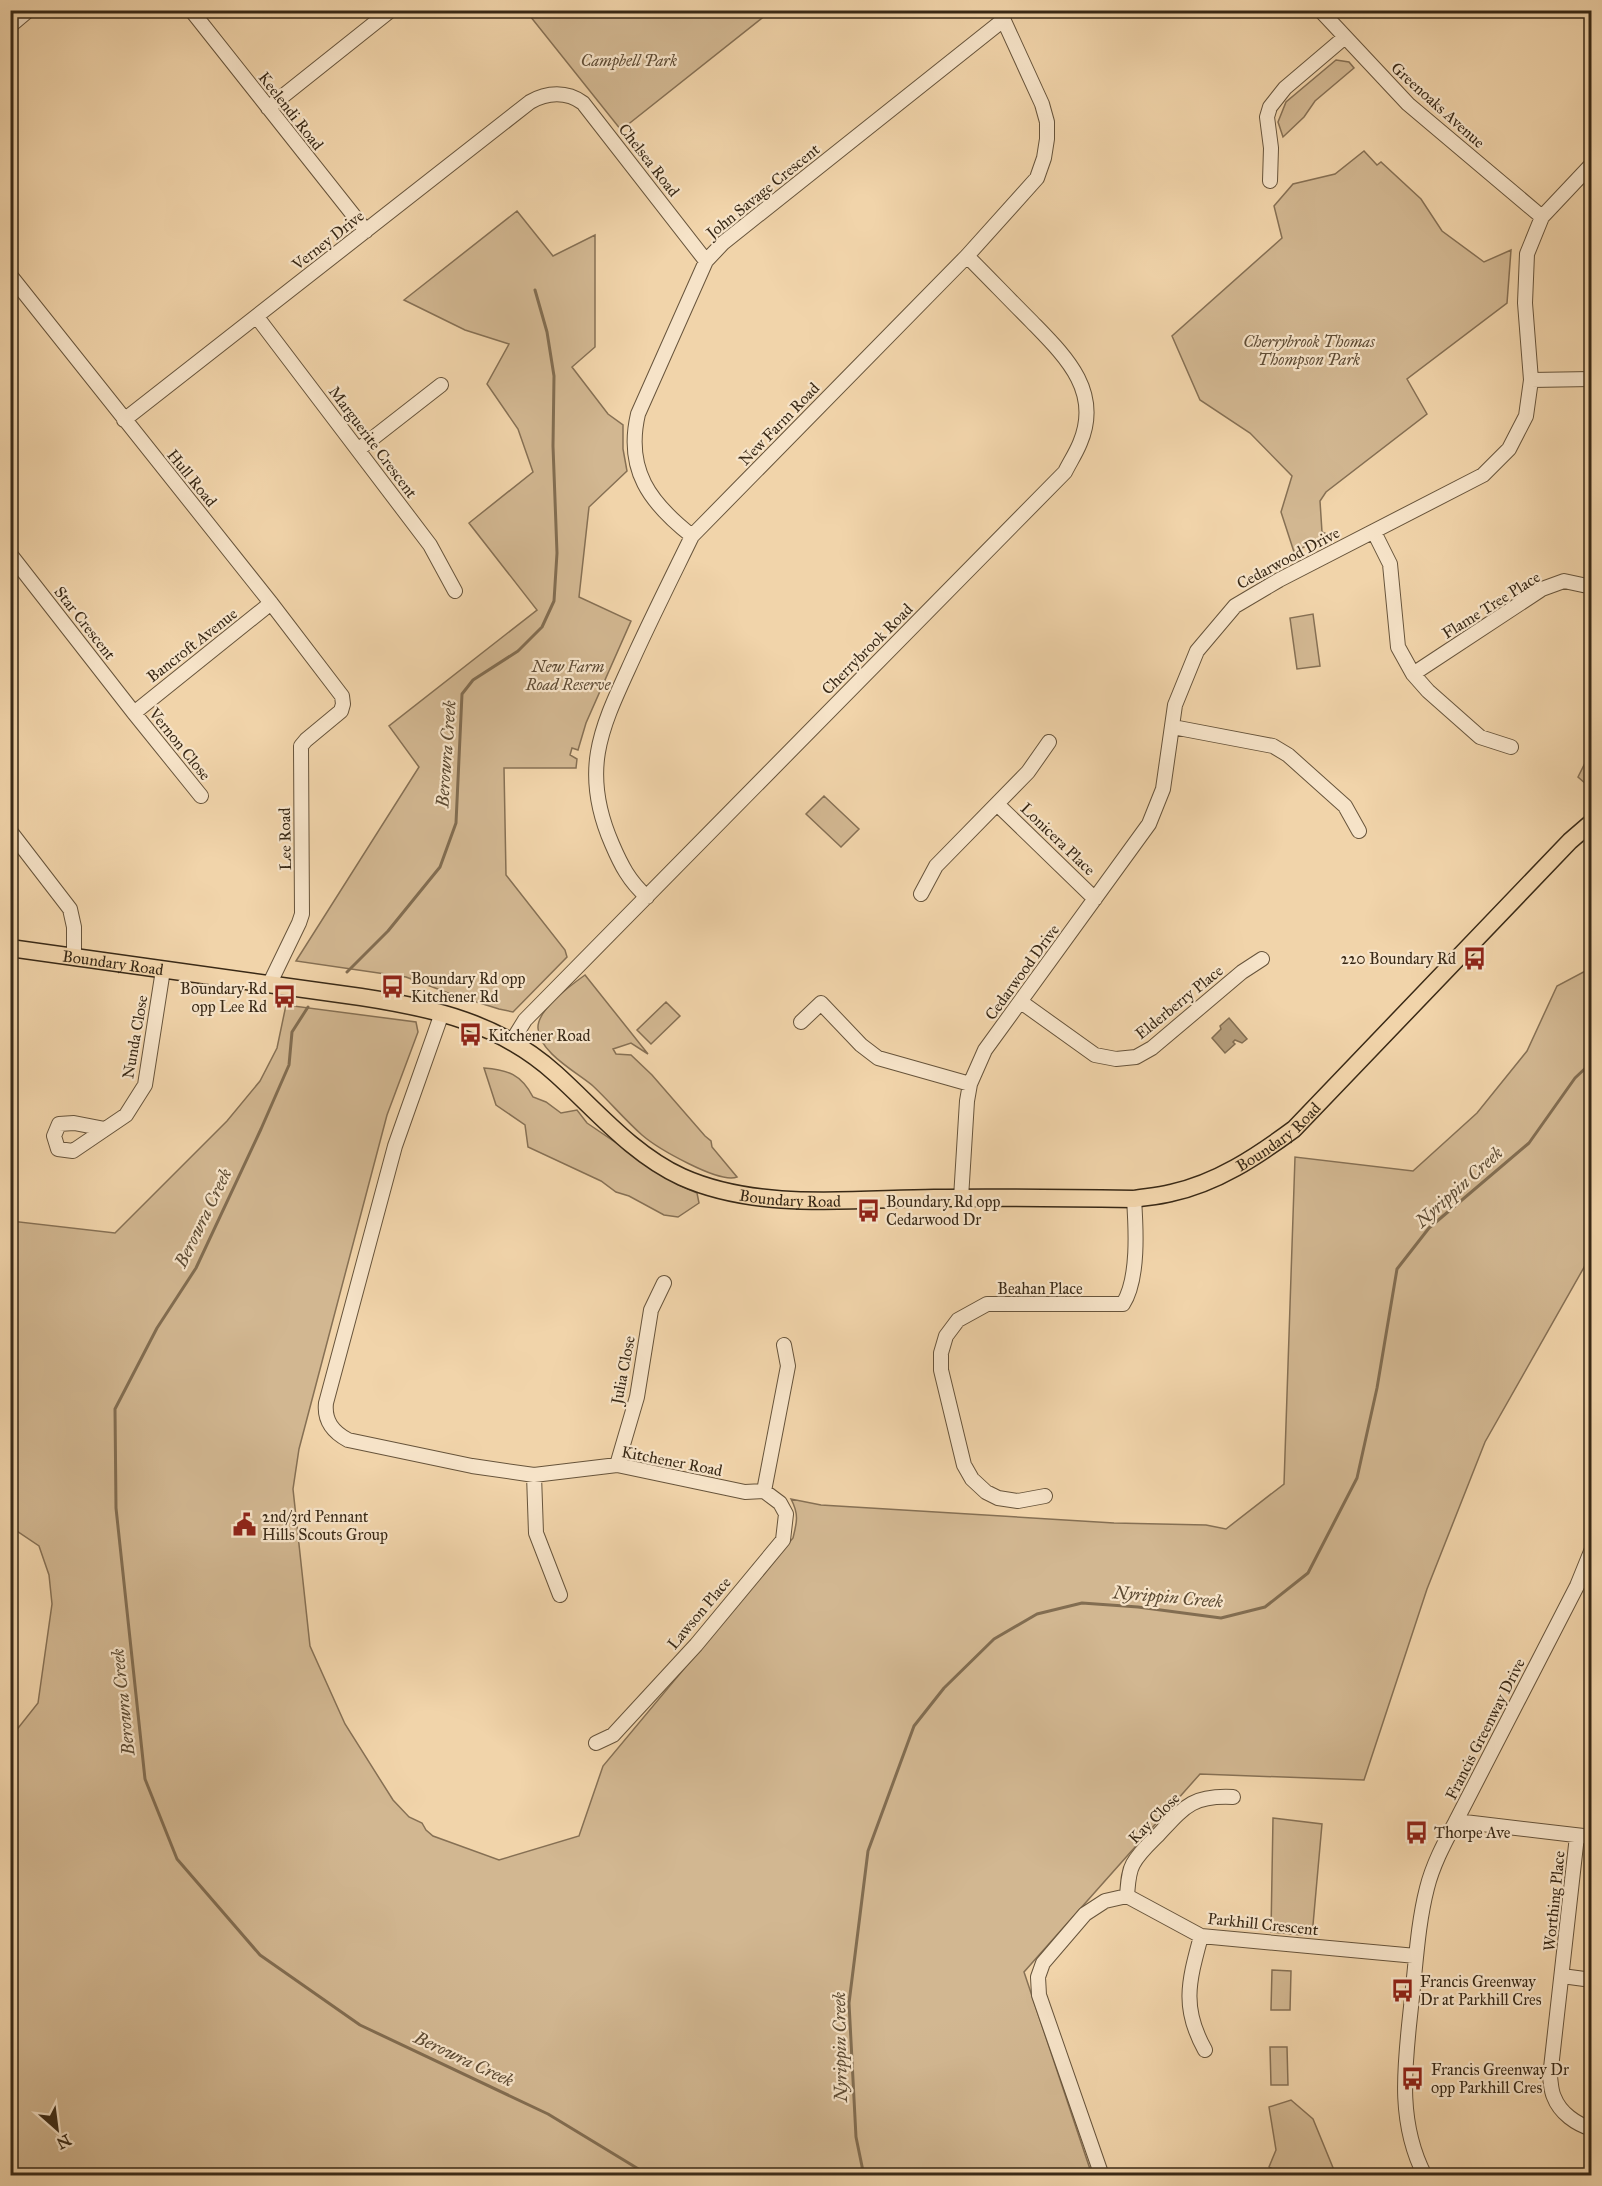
<svg xmlns="http://www.w3.org/2000/svg" width="1602" height="2186" font-family="'IM FELL Great Primer',serif">
<rect width="100%" height="100%" fill="#f1d4aa"/>
<filter id="stains"><feTurbulence type="fractalNoise" baseFrequency=".00333" numOctaves="4"/><feColorMatrix values="0 0 0 0 .2 0 0 0 0 .09 0 0 0 0 .02 0 0 0 .5 -.17"/></filter>
<radialGradient id="worn" r=".72"><stop offset=".6" stop-color="#630" stop-opacity="0"/><stop offset="1" stop-color="#630" stop-opacity=".3"/></radialGradient>
<path fill="#d2b791" stroke="#867054" stroke-width="1.5" d="M526,11H771L621,130Z
M1336,60L1349,62L1354,68L1315,101L1304,117L1283,137L1278,122L1286,102Z
M1364,151L1377,165L1381,162L1421,199L1442,231L1484,262L1511,250L1507,303L1407,379L1427,414L1326,492L1320,501L1322,532L1329,535L1294,552L1281,512L1292,476L1250,433L1200,400L1172,336L1282,238L1274,206L1293,184L1335,174Z
M517,211L553,256L595,235V347L572,367L608,414L623,425V449L627,471L589,507L579,597L631,621L586,723L578,750L572,748L570,755L577,759L576,768H504L506,875L565,950L567,957L513,1012L499,1009L451,994L406,977L296,961L419,767L389,726L537,610L469,523L533,472L518,429L487,384L509,344L465,330L404,300Z
M1313,614L1320,666L1297,669L1290,618Z
M1591,751V778L1586,784L1578,777Z
M824,796L859,829L841,847L806,814Z
M1591,968V1255L1485,1442L1427,1589L1364,1780L1200,1774L1024,1972L1092,2175L11,2176V1737L38,1703L52,1604L49,1575L39,1546L11,1527V1221L115,1233L227,1121L260,1081L277,1048L286,1005L416,1022L418,1032L387,1115L299,1449L293,1489L310,1646L345,1724L393,1800L409,1817L422,1823L426,1830L433,1836L499,1860L579,1836L603,1766L793,1538C797,1522 799,1514 791,1499L821,1505L1114,1523L1206,1525L1226,1529L1284,1484L1295,1157L1413,1171L1477,1113L1527,1051L1557,986Z
M585,975L648,1054L631,1043L613,1049L616,1054L631,1055L652,1075L705,1136L711,1141L712,1147L737,1177C719,1184 657,1148 642,1135C625,1120 610,1102 593,1086C578,1073 538,1052 538,1028C537,1010 571,985 585,975Z
M666,1002L680,1016L651,1044L637,1030Z
M484,1068C508,1070 521,1074 533,1097L546,1102L561,1113L577,1110L587,1123L677,1184L697,1193L699,1203L678,1217L664,1215L629,1196L616,1192L601,1181L528,1147L525,1125L496,1105Z
M1273,1818L1322,1824L1312,1936L1271,1932Z
M1272,1970L1291,1971L1290,2010H1271Z
M1270,2047H1287L1288,2085H1271Z
M1291,2100L1313,2119L1336,2175H1280L1277,2171L1269,2167L1276,2150L1269,2107Z"/>
<path fill="#b29a78" stroke="#826d51" stroke-width="1.5" d="M1229,1018L1247,1039L1242,1043L1235,1040L1233,1042L1235,1044L1225,1053L1212,1038L1221,1029L1220,1026Z"/>
<g fill="none" stroke-linecap="round" stroke-linejoin="round">
<path stroke="#826d51" stroke-width="3" d="M347,972L388,931L440,867L456,823L462,694L473,680L518,651L542,627L554,601L557,553L553,446L554,376L547,332L535,290
M308,1007L292,1032L289,1065L261,1129L196,1268L157,1328L115,1409L116,1508L145,1779L177,1859L260,1955L360,2025L548,2114L650,2176
M864,2176L856,2137L849,2003L868,1851L914,1726L944,1688L994,1639L1037,1614L1082,1603L1138,1607L1221,1618L1265,1607L1308,1573L1357,1478L1377,1388L1397,1269L1429,1228L1529,1143L1575,1078L1592,1062"/>
<defs>
<path id="minor" d="M191,10L366,231
M1320,10L1408,104L1542,217
M10,26L29,10
M268,108L391,10
M1270,181L1271,148L1267,117L1270,107L1285,88L1345,37
M10,275L271,603L342,696L343,704L341,711L306,740L301,746L302,914L299,923L269,985
M257,317L430,545L455,591
M1531,380L1592,379
M124,420L530,102C547,92 567,91 583,103L706,261
M359,449L441,385
M1374,532L1390,564L1398,647L1413,674L1428,691L1480,737L1511,747
M692,536C650,503 625,470 638,414L706,261L723,243L1002,21
M10,554L134,713L201,796
M1413,674L1542,589L1564,581L1592,587
M134,713L271,603
M1173,727L1273,746L1288,755L1345,806L1359,831
M997,804L1095,899
M10,831L70,909L74,927V957
M921,894L936,866L1028,772L1049,742
M647,897C629,881 621,865 612,844C578,766 604,723 636,652C654,613 673,575 692,536L967,256L1037,178L1044,158L1047,139V122L1042,104L999,10
M1021,1002L1095,1055L1116,1059L1136,1057L1152,1048L1242,972L1262,959
M442,1013L395,1146L326,1403C324,1421 333,1432 348,1440L472,1466L534,1475L617,1465L745,1492L764,1491
M801,1022L821,1003L861,1045L878,1058L970,1084
M512,1041L525,1020L1065,472C1070,462 1076,453 1080,443C1102,391 1065,356 1032,322C1010,300 989,278 967,256
M105,1129L74,1123L59,1124L54,1136L58,1149L73,1151L126,1115L145,1085L163,970
M961,1198L967,1101L970,1084L985,1050L1149,824L1163,789L1175,705L1197,651L1235,606L1279,580L1483,475L1509,449L1526,416L1531,380L1525,303L1527,254L1542,217L1592,164
M617,1465L637,1397L651,1310L664,1283
M534,1475L536,1533L560,1595
M764,1491L788,1366L784,1345
M1045,1496L1018,1501L998,1498L986,1492L972,1479L964,1465L941,1370V1353L946,1336L958,1320L987,1304H1123C1139,1279 1136,1228 1134,1199
M596,1743L613,1735L696,1645L783,1540L786,1514L780,1503L764,1491
M1456,1821L1592,1837
M1577,1836L1550,2077C1551,2083 1551,2091 1554,2097C1560,2113 1576,2124 1592,2129
M1127,1896C1128,1885 1128,1873 1133,1864C1139,1853 1149,1844 1158,1835C1184,1807 1192,1795 1233,1797
M1201,1936C1189,1981 1181,2007 1205,2050
M1562,1976L1592,1980
M1102,2176L1039,1995L1038,1977L1043,1963L1085,1914L1105,1901L1127,1896L1201,1936L1416,1956
M1425,2176C1395,2118 1406,2058 1412,1997C1416,1961 1418,1923 1427,1888C1433,1864 1445,1842 1456,1821L1577,1586L1592,1549"/>
<g id="major">
<path id="s1" d="M10,948L361,997C433,1008 500,1023 556,1074C596,1110 632,1154 682,1177C758,1211 852,1199 934,1198C1000,1197 1067,1198 1134,1199C1146,1197 1159,1196 1171,1193C1217,1183 1256,1157 1294,1129L1570,841L1592,822"/>
</g>
</defs>
<use href="#minor" stroke="#67543b" stroke-width="16"/>
<use href="#major" stroke="#392916" stroke-width="19"/>
<use href="#minor" stroke="#f6e3c8" stroke-width="14"/>
<use href="#major" stroke="#f1d4aa" stroke-width="16"/>
</g>
<defs>
<symbol id="bus-bare" viewBox="-9 -9 18 18"><path d="M-5-6H5V4H4V6H2V4H-2V6H-4V4H-5ZM-3.5-4V0h7V-4ZM-3.5 1.2v1.5H-2V1.2ZM2 1.2v1.5H3.5V1.2Z" fill="#8f2418" stroke="#f6e3c8" stroke-width="2.5" paint-order="stroke"/></symbol>
<symbol id="civic-bare" viewBox="-9 -9 18 18"><path d="M-.6-6.5H3V-4.5H.6V-3L4-1V1h2V6H-6V1h2V-1L-.6-3ZM-1.2 2.5V6h2.4V2.5Z" fill="#8f2418" stroke="#f6e3c8" stroke-width="2.5" paint-order="stroke"/></symbol>
</defs>
<g fill-rule="evenodd">
<use href="#bus-bare" x="1458" y="942" width="33" height="33"/>
<use href="#bus-bare" x="376" y="970" width="33" height="33"/>
<use href="#bus-bare" x="268" y="980" width="33" height="33"/>
<use href="#bus-bare" x="454" y="1018" width="33" height="33"/>
<use href="#bus-bare" x="852" y="1194" width="33" height="33"/>
<use href="#civic-bare" x="228" y="1508" width="33" height="33"/>
<use href="#bus-bare" x="1400" y="1816" width="33" height="33"/>
<use href="#bus-bare" x="1386" y="1974" width="33" height="33"/>
<use href="#bus-bare" x="1396" y="2062" width="33" height="33"/>
</g>
<g text-anchor="middle" dominant-baseline="central" stroke-width="4.5" stroke-linejoin="round" paint-order="stroke">
<g font-size="16" font-style="italic" fill="#5f4c35" stroke="#f6e3c8">
<text x="629" y="60">Campbell Park</text>
<text x="1309" y="341">Cherrybrook Thomas<tspan x="1309" dy="18">Thompson Park</tspan></text>
<text x="568" y="666">New Farm<tspan x="568" dy="18">Road Reserve</tspan></text>
</g>
<g font-size="16" fill="#392916" stroke="#f6e3c8">
<text transform="translate(1438 105) rotate(42)">Greenoaks Avenue</text>
<text transform="translate(291 111) rotate(52)">Keelendi Road</text>
<text transform="translate(649 160) rotate(52)">Chelsea Road</text>
<text transform="translate(763 191) rotate(-39)">John Savage Crescent</text>
<text transform="translate(328 240) rotate(-38)">Verney Drive</text>
<text transform="translate(779 424) rotate(-46)">New Farm Road</text>
<text transform="translate(373 442) rotate(53)">Marguerite Crescent</text>
<text transform="translate(192 478) rotate(51)">Hull Road</text>
<text transform="translate(1288 558) rotate(-28)">Cedarwood Drive</text>
<text transform="translate(1491 605) rotate(-32)">Flame Tree Place</text>
<text transform="translate(85 623) rotate(52)">Star Crescent</text>
<text transform="translate(192 645) rotate(-38)">Bancroft Avenue</text>
<text transform="translate(867 649) rotate(-45)">Cherrybrook Road</text>
<text transform="translate(180 744) rotate(51)">Vernon Close</text>
<text transform="translate(285 839) rotate(-91)">Lee Road</text>
<text transform="translate(1058 839) rotate(44)">Lonicera Place</text>
<text stroke="none"><textPath href="#s1" startOffset="104">Boundary Road</textPath></text>
<text transform="translate(1022 972) rotate(-54)">Cedarwood Drive</text>
<text transform="translate(1179 1002) rotate(-39)">Elderberry Place</text>
<text transform="translate(135 1037) rotate(-80)">Nunda Close</text>
<text stroke="none"><textPath href="#s1" startOffset="1346">Boundary Road</textPath></text>
<text stroke="none"><textPath href="#s1" startOffset="842">Boundary Road</textPath></text>
<text x="1040" y="1288">Beahan Place</text>
<text transform="translate(623 1370) rotate(-79)">Julia Close</text>
<text transform="translate(672 1461) rotate(11)">Kitchener Road</text>
<text transform="translate(699 1613) rotate(-50)">Lawson Place</text>
<text transform="translate(1485 1729) rotate(-63)">Francis Greenway Drive</text>
<text transform="translate(1154 1818) rotate(-45)">Kay Close</text>
<text transform="translate(1554 1901) rotate(-84)">Worthing Place</text>
<text transform="translate(1263 1924) rotate(6)">Parkhill Crescent</text>
</g>
<g font-size="16" fill="#392916" stroke="#f6e3c8" text-anchor="start">
<text x="1456" y="958" text-anchor="end">220 Boundary Rd</text>
<text x="411" y="978">Boundary Rd opp<tspan x="411" dy="18">Kitchener Rd</tspan></text>
<text x="267" y="988" text-anchor="end">Boundary Rd<tspan x="267" dy="18">opp Lee Rd</tspan></text>
<text x="488" y="1035">Kitchener Road</text>
<text x="886" y="1201">Boundary Rd opp<tspan x="886" dy="18">Cedarwood Dr</tspan></text>
<text x="262" y="1516">2nd/3rd Pennant<tspan x="262" dy="18">Hills Scouts Group</tspan></text>
<text x="1434" y="1832">Thorpe Ave</text>
<text x="1420" y="1981">Francis Greenway<tspan x="1420" dy="18">Dr at Parkhill Cres</tspan></text>
<text x="1431" y="2069">Francis Greenway Dr<tspan x="1431" dy="18">opp Parkhill Cres</tspan></text>
</g>
<g font-size="18" font-style="italic" fill="#5d4b33" stroke="#f6e3c8">
<text transform="translate(446 754) rotate(-86)">Berowra Creek</text>
<text transform="translate(1459 1187) rotate(-42)">Nyrippin Creek</text>
<text transform="translate(203 1218) rotate(-64)">Berowra Creek</text>
<text transform="translate(1168 1597) rotate(5)">Nyrippin Creek</text>
<text transform="translate(123 1702) rotate(-96)">Berowra Creek</text>
<text transform="translate(840 2047) rotate(-91)">Nyrippin Creek</text>
<text transform="translate(464 2059) rotate(25)">Berowra Creek</text>
</g>
</g>
<rect width="1602" height="2186" fill="none" stroke="#f1d4aa" stroke-width="36"/>
<rect x="12" y="12" width="1578" height="2162" fill="none" stroke="#392916" stroke-width="3"/>
<rect x="18" y="18" width="1566" height="2150" fill="none" stroke="#392916" stroke-width="1.5"/>
<g transform="translate(57 2129) rotate(152)" stroke="#f6e3c8" stroke-width="4.5" paint-order="stroke">
<path d="M0-4.5L10 22L0 15L-10 22Z" fill="#392916"/>
<text y="-9" font-size="16" font-weight="bold" text-anchor="middle" fill="#392916">N</text>
</g>
<rect width="100%" height="100%" filter="url(#stains)"/>
<rect width="100%" height="100%" fill="url(#worn)"/>
</svg>
